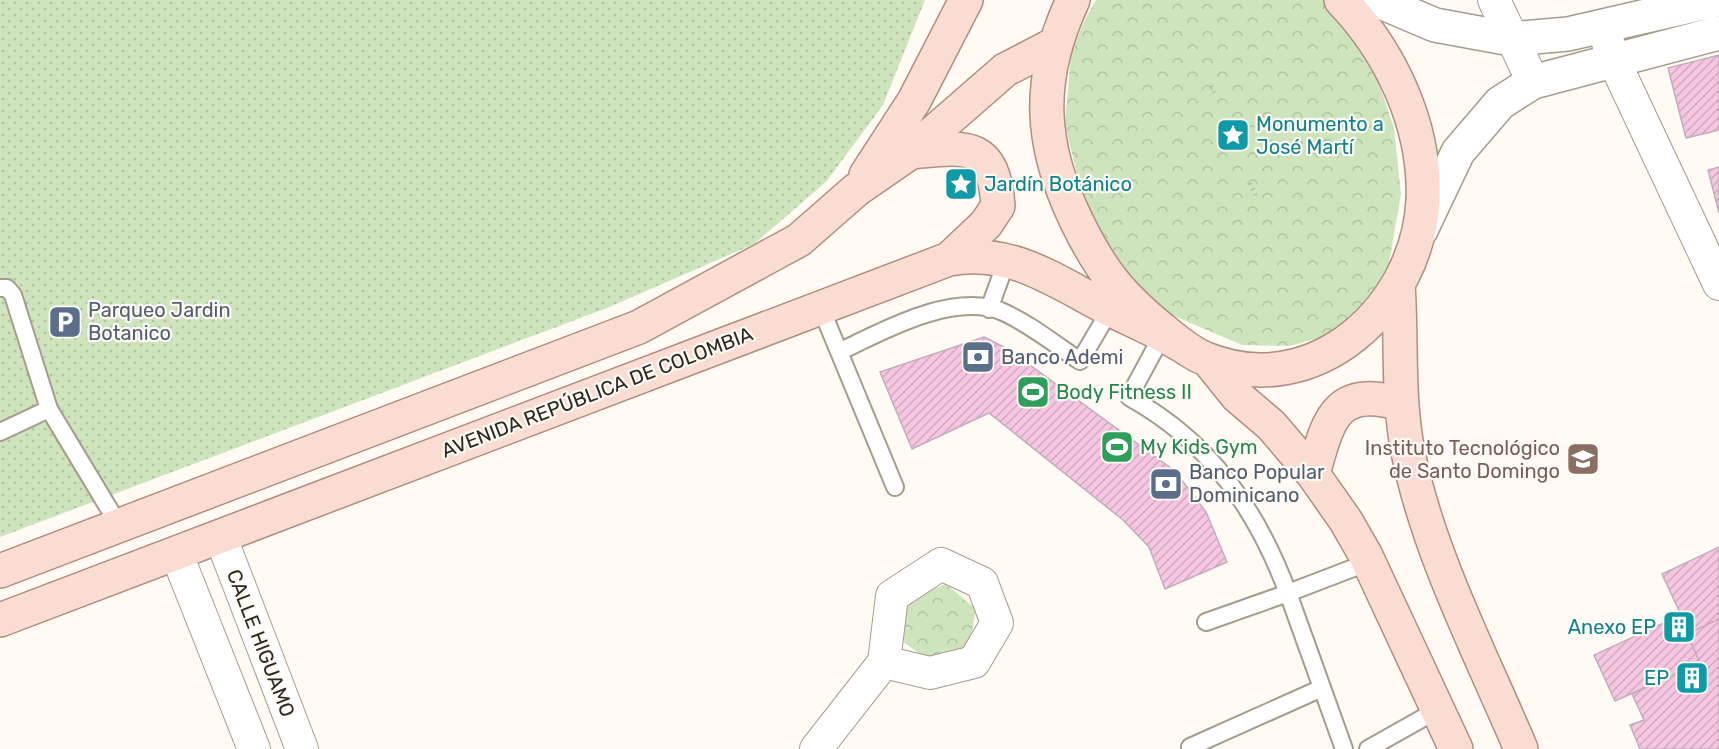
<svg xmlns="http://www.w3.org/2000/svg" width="1719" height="749" font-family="Rubik,sans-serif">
<defs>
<pattern id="park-crowns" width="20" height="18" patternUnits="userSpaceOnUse" patternTransform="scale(1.5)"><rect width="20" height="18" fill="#cee4bc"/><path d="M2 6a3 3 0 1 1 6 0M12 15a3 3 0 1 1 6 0" fill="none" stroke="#b1c4a1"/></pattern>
<pattern id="garden-dots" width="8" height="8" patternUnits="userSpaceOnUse" patternTransform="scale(1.5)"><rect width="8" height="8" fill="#cee4bc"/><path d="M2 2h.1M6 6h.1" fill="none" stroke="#b1c4a1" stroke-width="1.8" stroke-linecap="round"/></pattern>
<pattern id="building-hatch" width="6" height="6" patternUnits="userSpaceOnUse" patternTransform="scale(1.5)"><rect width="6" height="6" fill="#f6c5e1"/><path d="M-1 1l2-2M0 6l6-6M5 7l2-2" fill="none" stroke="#d3a9c1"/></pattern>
</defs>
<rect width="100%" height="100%" fill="#fffbf4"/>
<path fill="url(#park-crowns)" d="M1096,0H1326L1372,63L1394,128L1401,194L1389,263L1368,301L1333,334L1290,346L1242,345L1172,315L1142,289L1119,263L1100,232L1083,200L1065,124L1071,54L1085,19Z
M946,584L976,609L969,648L931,662L898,638L907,599Z"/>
<path fill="url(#garden-dots)" d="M0,0H925L883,105L826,182L754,244L607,308L0,537Z"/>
<path fill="url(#building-hatch)" stroke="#c1aeb9" stroke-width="1.5" d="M1719,55V130L1686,138L1668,68Z
M1719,167V213L1708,170Z
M984,337L1008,349L1175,471L1206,512L1227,562L1165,589L1149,547L1123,520L989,413L912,449L880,372Z
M1719,547V619L1687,634L1700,663L1615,701L1594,655L1681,615L1662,574Z
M1719,619V749H1640L1630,725L1644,720L1632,694L1700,663L1687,634Z"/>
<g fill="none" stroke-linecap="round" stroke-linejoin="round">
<defs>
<path id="lane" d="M0,288H7L13,295L49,409L120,527
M820,306L895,487
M989,309L1007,260
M1163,334L1129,397C1210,442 1256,508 1288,593L1206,622
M839,352C882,331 954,291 1003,312C1030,324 1056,345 1080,361L1110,310
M0,432L49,409
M1190,747L1322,688
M1344,749L1288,593L1369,562
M1368,749L1439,709"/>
<path id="street" d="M1494,0L1533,82
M1603,27L1614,61L1719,284
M221,538L302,749
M177,555L254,749
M816,749L884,662L892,596L941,564L982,583L997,623L974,662L930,673L884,662"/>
<path id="secondary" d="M1376,0L1435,25L1511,39L1568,34L1716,0
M1421,230L1458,152L1500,103L1533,82L1719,33"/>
<path id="primary" d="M1073,0C1036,79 1039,144 1077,222C1101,271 1120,295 1163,330C1177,341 1190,353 1206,359C1315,403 1418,307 1423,200C1426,126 1391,52 1341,0
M911,152C964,147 994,140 998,206L986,224L949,259
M866,175L914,101L966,0
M1398,284C1402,340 1397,396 1408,452C1428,553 1481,654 1521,749
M1208,360L1237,396L1271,425L1313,474L1346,521L1366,556L1456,749
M1313,474C1328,421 1335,384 1401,404
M0,571L639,327L799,240L856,190L911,152L1005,70L1055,44
M0,620L949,259C1012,247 1058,283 1111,310C1138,323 1164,334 1189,350"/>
</defs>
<use href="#lane" stroke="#a69c8c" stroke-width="20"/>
<use href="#street" stroke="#a69c8c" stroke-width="34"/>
<use href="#secondary" stroke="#a69c8c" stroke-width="36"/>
<use href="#primary" stroke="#b08d81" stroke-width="36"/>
<path stroke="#bdb9b3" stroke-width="4" stroke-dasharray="1.5 4.5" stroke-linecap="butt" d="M1211,86L1216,96
M1250,183L1256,196"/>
<use href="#lane" stroke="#fff" stroke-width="16"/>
<use href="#street" stroke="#fff" stroke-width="32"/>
<use href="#secondary" stroke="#fff" stroke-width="33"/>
<use href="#primary" stroke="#fbdcd3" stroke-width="33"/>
</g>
<defs>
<symbol id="sight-square" viewBox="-11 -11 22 22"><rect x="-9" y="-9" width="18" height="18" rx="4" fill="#0f9aa8" stroke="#fffbf4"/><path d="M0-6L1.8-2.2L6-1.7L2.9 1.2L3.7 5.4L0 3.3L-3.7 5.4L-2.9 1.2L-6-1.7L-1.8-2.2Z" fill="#fff"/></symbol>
<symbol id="parking-square" viewBox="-11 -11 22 22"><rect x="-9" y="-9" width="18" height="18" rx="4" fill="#5c6f8a" stroke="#fffbf4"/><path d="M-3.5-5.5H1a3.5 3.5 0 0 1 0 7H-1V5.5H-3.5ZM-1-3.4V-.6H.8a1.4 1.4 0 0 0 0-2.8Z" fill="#fff"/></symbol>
<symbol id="bank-square" viewBox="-11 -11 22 22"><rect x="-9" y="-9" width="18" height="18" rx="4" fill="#5c6f8a" stroke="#fffbf4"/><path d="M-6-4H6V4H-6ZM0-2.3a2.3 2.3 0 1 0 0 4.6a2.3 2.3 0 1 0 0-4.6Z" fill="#fff"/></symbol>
<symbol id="stadium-square" viewBox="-11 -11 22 22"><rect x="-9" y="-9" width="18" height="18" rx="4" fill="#2e9e5b" stroke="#fffbf4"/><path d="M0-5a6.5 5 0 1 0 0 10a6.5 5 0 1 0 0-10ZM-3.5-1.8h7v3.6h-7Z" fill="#fff"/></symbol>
<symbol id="university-square" viewBox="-11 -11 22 22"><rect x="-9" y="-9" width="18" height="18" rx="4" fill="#8d6e63" stroke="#fffbf4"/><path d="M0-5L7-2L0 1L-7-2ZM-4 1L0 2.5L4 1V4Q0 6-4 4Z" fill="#fff"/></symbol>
<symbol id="building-square" viewBox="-11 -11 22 22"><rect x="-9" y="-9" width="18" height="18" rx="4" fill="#0f9aa8" stroke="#fffbf4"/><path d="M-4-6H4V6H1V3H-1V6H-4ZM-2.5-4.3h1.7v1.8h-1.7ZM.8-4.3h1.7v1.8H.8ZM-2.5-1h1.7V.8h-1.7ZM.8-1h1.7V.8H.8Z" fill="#fff"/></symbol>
</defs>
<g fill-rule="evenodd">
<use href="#sight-square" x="1214" y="116" width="38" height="38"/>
<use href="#sight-square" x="942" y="165" width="38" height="38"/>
<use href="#parking-square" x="46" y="303" width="38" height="38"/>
<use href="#bank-square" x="959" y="338" width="38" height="38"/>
<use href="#stadium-square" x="1014" y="373" width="38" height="38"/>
<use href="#stadium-square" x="1098" y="428" width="38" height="38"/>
<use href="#university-square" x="1564" y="440" width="38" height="38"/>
<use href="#bank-square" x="1147" y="465" width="38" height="38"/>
<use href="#building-square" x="1660" y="608" width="38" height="38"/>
<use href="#building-square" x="1673" y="659" width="38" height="38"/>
</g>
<g text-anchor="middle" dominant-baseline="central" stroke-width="4.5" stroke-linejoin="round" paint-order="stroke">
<g font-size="20" fill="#0d838f" stroke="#fffbf4" text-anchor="start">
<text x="1256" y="124">Monumento a<tspan x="1256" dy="23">José Martí</tspan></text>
<text x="984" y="184">Jardín Botánico</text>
<text x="1656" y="627" text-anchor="end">Anexo EP</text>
<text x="1669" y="678" text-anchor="end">EP</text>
</g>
<g font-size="20" fill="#4e5e75" stroke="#fffbf4" text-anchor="start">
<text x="88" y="310">Parqueo Jardin<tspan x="88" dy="23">Botanico</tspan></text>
<text x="1001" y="357">Banco Ademi</text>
<text x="1189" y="472">Banco Popular<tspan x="1189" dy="23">Dominicano</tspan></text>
</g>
<g font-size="20" fill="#2b2721" stroke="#fffbf4">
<text transform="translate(597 392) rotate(-21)">AVENIDA REPÚBLICA DE COLOMBIA</text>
<text transform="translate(261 643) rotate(69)">CALLE HIGUAMO</text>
</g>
<g font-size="20" fill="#27864d" stroke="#fffbf4" text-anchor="start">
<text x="1056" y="392">Body Fitness II</text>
<text x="1140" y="447">My Kids Gym</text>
</g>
<g font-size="20" fill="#785e54" stroke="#fffbf4" text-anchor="end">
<text x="1560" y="448">Instituto Tecnológico<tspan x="1560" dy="23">de Santo Domingo</tspan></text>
</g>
</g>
</svg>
